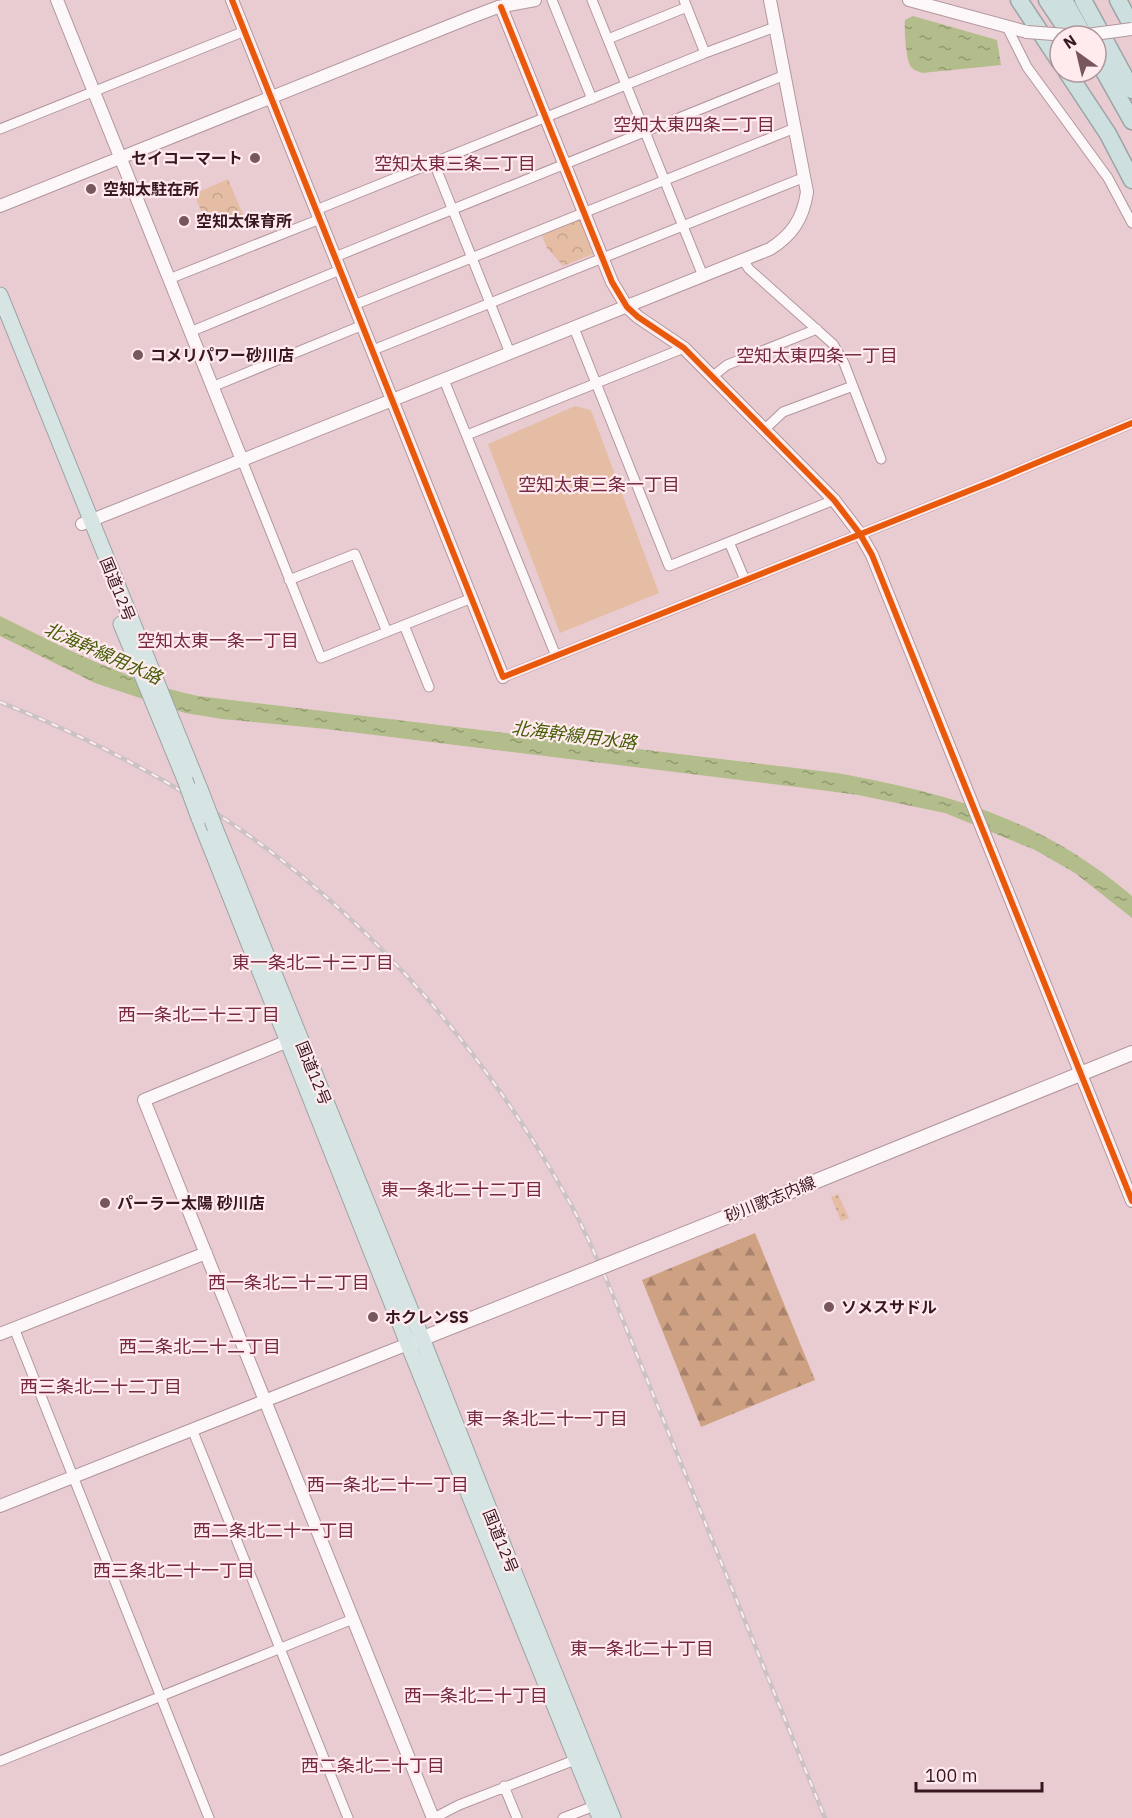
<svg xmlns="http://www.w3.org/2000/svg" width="1132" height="1818" font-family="'IBM Plex Sans','Noto Sans JP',sans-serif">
<defs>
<pattern id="grass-dots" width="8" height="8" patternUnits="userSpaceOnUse" patternTransform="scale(1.5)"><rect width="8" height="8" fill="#e5bda5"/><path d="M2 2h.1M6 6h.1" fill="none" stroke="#c5a28e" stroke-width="1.8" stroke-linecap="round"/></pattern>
<pattern id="forest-firs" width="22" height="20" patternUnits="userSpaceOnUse" patternTransform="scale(1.5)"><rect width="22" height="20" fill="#cea183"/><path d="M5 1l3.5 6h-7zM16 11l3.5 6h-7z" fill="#a8826b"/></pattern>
<pattern id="park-crowns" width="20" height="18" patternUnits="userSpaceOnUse" patternTransform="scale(1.5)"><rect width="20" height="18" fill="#e5bda5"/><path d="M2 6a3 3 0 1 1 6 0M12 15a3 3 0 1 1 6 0" fill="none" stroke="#c5a28e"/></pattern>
<pattern id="water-ripples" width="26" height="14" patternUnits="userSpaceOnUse" patternTransform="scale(1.5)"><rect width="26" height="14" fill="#b2bd8b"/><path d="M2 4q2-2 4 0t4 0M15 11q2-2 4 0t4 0" fill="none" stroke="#929971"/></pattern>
</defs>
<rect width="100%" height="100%" fill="#e9ccd2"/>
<path fill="url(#grass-dots)" d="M838,1194L849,1218L841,1221L831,1197Z"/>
<path fill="url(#forest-firs)" d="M755,1233L815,1380L701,1427L642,1280Z"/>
<path fill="url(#park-crowns)" d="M228,179L244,217L210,232L194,194Z
M582,217L596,253L563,266L547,248L541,233Z"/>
<path fill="#e5bda5" d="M575,406L591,410L659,593L560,633L488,444Z"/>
<path fill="url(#water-ripples)" d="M913,16L997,40L1001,65L922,73C918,71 912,70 910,65C906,58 904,28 905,20Z
M0,616C65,648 127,681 198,696L837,773C951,794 1042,819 1132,896V918L1075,873L1035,850L945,813L858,795L805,788L326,729L222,719L185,713L95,683L0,636Z"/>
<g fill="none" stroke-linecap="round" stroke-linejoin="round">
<defs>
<path id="minor" d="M552,0L592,99
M592,0L703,276
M684,0L705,53
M1008,29L1027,67L1108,178L1132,223
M608,39L687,7
M0,129L245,31
M434,163L510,353
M316,210L705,53L775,27
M335,257L785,75
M743,260L749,269L833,344L844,363L881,459
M169,279L320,219
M354,305L795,128
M574,328L669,566L834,500
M190,332L340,270
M373,350L805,177
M713,376L727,365L817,329
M444,380L556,656
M212,387L363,325
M765,429L783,412L853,386
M467,435L684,348
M242,460L321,658L472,598
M729,542L745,580
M289,580L355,554L387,632
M404,625L429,687
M503,677L996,480L1132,423
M14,1328L209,1818
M192,1429L348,1818
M0,1761L353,1619
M504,1786L517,1818
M434,1818L459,1805L580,1758
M563,1818L597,1805"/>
<path id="tertiary" d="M57,0L242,460
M232,0L503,677
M909,0L1027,32
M501,7L612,282L627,307L638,317L684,348L834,500L860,534L872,555L1132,1201
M0,206L469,18L498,7L535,0
M82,524L770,249C792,235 803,219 807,192L770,0
M288,1041L144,1100L433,1818
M0,1334L206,1253
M0,1506L408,1344"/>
<path id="secondary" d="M814,1182L1132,1053
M408,1344L479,1316"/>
<path id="trunk" d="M0,295L200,789
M121,624L185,780
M199,818L408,1344L600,1818
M215,828L422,1338L506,1552L613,1818"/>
<path id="motorway" d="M1019,0L1060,62
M1047,0L1071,36
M1064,0L1084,36
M1083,0L1132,90
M1118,0L1132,26
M1096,57L1132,121
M1067,72L1108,134L1132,180"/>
</defs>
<use href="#minor" stroke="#b3969d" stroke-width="11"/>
<use href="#tertiary" stroke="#b3969d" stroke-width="14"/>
<use href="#secondary" stroke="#b3969d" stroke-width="16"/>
<use href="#trunk" stroke="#9da4a5" stroke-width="17"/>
<use href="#motorway" stroke="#9da4a5" stroke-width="19"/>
<use href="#minor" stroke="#fcf7f8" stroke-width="9"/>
<use href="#tertiary" stroke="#fcf7f8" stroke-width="12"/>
<use href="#secondary" stroke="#fcf7f8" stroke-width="14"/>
<use href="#trunk" stroke="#d6e4e3" stroke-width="15"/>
<use href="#motorway" stroke="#cddfde" stroke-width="16"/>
<defs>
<path id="rail" d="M0,702C88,737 173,781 251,837C383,932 491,1061 570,1203C584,1228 595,1255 607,1281L825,1818"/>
</defs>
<use href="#rail" stroke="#cac2c4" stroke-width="4.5"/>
<use href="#rail" stroke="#ffebee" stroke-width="2" stroke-dasharray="7" stroke-linecap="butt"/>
<defs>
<path id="tertiary-bridge" d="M1027,32L1079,36L1132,29"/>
<path id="secondary-bridge" d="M479,1316L814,1182"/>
<path id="trunk-bridge" d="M185,780L199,818
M200,789L215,828"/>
</defs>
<use href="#tertiary-bridge" stroke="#b3969d" stroke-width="14" stroke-linecap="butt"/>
<use href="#secondary-bridge" stroke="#b3969d" stroke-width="16" stroke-linecap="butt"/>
<use href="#trunk-bridge" stroke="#9da4a5" stroke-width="17" stroke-linecap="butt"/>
<use href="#tertiary-bridge" stroke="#fcf7f8" stroke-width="12"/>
<use href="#secondary-bridge" stroke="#fcf7f8" stroke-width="14"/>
<use href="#trunk-bridge" stroke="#d6e4e3" stroke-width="15"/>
<defs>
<path id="cycleway" d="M232,0L503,677L996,480L1132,423
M501,7L612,282L627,307L638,317L684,348L834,500L860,534L872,555L1132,1201"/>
</defs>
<use href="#cycleway" stroke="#ffebee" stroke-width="10"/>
<use href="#cycleway" stroke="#e8590c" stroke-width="6"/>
</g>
<g fill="#77565e" stroke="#ffebee" stroke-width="2">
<circle cx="255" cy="158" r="6"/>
<circle cx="91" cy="189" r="6"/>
<circle cx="184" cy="221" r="6"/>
<circle cx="138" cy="355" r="6"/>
<circle cx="105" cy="1203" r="6"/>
<circle cx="829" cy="1307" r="6"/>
<circle cx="373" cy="1317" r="6"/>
</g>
<g text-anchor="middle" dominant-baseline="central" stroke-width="4.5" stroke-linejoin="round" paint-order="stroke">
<g font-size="16" font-weight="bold" fill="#391720" stroke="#ffebee" text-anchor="start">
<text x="243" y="158" text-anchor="end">セイコーマート</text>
<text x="103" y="189">空知太駐在所</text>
<text x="196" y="221">空知太保育所</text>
<text x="150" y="355">コメリパワー砂川店</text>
<text x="117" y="1203">パーラー太陽 砂川店</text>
<text x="841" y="1307">ソメスサドル</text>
<text x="385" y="1317">ホクレンSS</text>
</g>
<g font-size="16" fill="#391720" stroke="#ffebee">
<text transform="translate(118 589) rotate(68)">国道12号</text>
<text transform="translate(314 1073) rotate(68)">国道12号</text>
<text transform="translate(770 1199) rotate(-22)">砂川歌志内線</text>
<text transform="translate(501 1541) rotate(68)">国道12号</text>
</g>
<g font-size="18" fill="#762940" stroke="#ffebee">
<text x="694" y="124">空知太東四条二丁目</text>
<text x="455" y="163">空知太東三条二丁目</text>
<text x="817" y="355">空知太東四条一丁目</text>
<text x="599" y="484">空知太東三条一丁目</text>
<text x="218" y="640">空知太東一条一丁目</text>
<text x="313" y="962">東一条北二十三丁目</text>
<text x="199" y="1014">西一条北二十三丁目</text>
<text x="462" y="1189">東一条北二十二丁目</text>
<text x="289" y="1282">西一条北二十二丁目</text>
<text x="200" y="1346">西二条北二十二丁目</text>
<text x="101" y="1386">西三条北二十二丁目</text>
<text x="547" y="1418">東一条北二十一丁目</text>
<text x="388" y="1484">西一条北二十一丁目</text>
<text x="274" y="1530">西二条北二十一丁目</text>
<text x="174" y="1570">西三条北二十一丁目</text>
<text x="642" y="1648">東一条北二十丁目</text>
<text x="476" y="1695">西一条北二十丁目</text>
<text x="373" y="1765">西二条北二十丁目</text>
</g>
<g font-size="18" font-style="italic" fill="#465d08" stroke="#ffebee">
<text transform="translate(103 653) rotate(24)">北海幹線用水路</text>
<text transform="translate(574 735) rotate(7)">北海幹線用水路</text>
</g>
</g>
<g transform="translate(1078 54) rotate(326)"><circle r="28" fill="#ffebee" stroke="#b0969c" stroke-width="1.5"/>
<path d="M0-4.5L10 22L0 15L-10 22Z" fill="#77565e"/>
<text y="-9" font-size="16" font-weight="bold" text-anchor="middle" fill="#391720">N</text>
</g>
<path d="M916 1782v9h126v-9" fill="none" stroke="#391720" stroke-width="3"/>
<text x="925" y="1782" font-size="18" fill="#391720" stroke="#ffebee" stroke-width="4.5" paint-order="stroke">100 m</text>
</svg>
